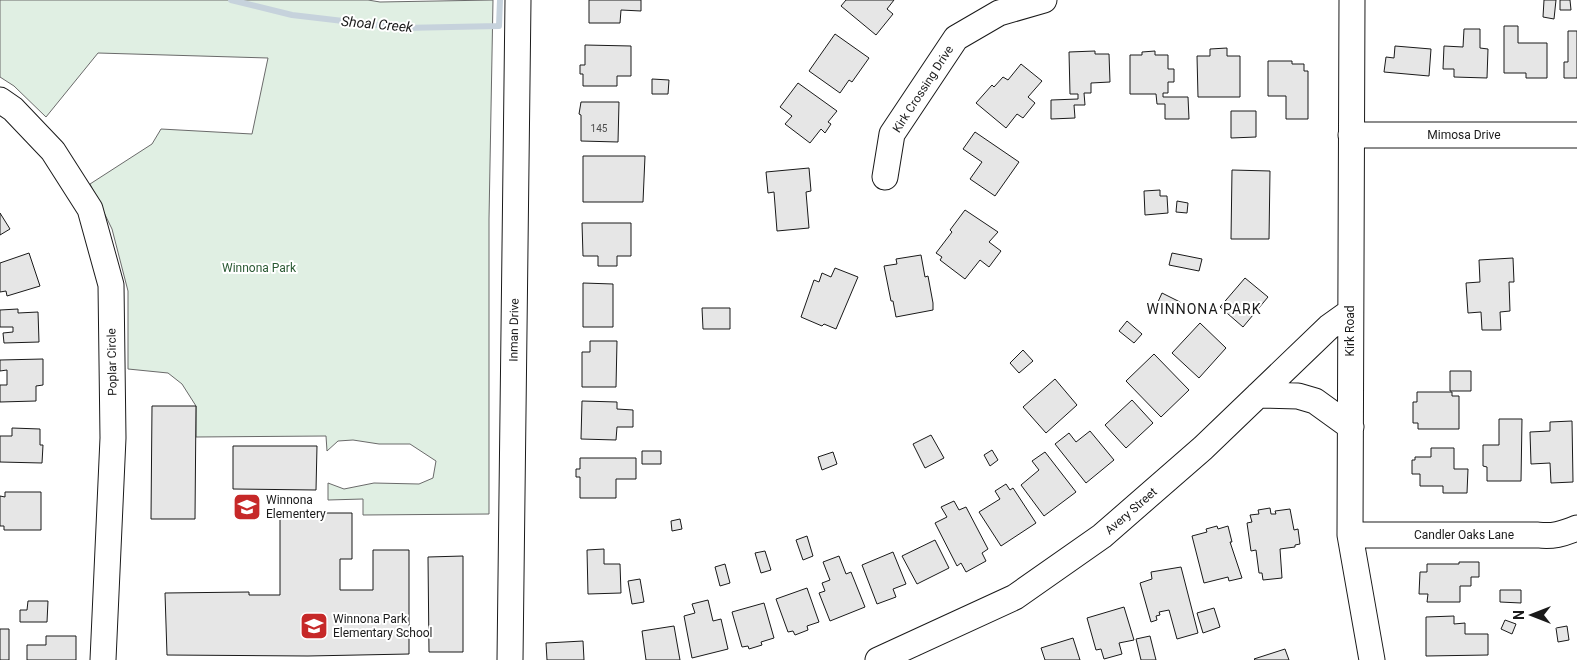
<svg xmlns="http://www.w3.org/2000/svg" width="1577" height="660" font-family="Roboto,sans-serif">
<rect width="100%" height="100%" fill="#fff"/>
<path fill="#e0efe3" stroke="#6a6a6a" d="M0,0H368L380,2L493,0L489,219V514L363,515V499L328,500V483L344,489L374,483L419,484L433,478L436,461L410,444H379L353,440L338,441L327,451L326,436L196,437V406L182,384L168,373L128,369V291L112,229L90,184L152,144L161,129L252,134L268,58L98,53L46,117L14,86L0,77Z"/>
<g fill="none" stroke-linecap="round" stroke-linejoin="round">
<path stroke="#c6d2dc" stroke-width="6" d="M231,0L292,15L403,28L499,26L500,0"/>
</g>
<path fill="#e6e6e6" stroke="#1a1a1a" d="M589,0H641V11L621,10L620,23H589Z
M846,0H894L887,9L893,14L876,35L841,6Z
M1544,0H1556L1554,19L1543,17Z
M1560,0H1570L1571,10H1560Z
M1504,26H1518V43H1547V78H1526V73H1504Z
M1464,29H1480V48L1488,49L1487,78L1454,77V69H1443L1444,46L1463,47Z
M1568,31H1577V78H1564V62H1568Z
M835,34L869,58L852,82L849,80L840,93L809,71Z
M585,45L631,46V76H617V86H583V74H580V65H585Z
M1395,46L1431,49L1429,76L1384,72L1386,57L1394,58Z
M1227,48V56H1240V97H1198L1197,56H1210V49Z
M1095,51V54H1109L1110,82L1091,83V93H1084L1085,105H1074L1075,118L1051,119V100L1078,99V94H1070L1069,52Z
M1155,51V55H1168V69H1174V82H1168V93H1163V97H1188L1189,119H1165V104H1157L1156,94H1130V55H1142V52Z
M1268,61H1292V64H1304V71H1308V119H1286V96H1268Z
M1021,64L1042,81L1028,97L1035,103L1023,118L1017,114L1006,128L976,103L992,85L994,87L1003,77L1008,80Z
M652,79L669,80L668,94H652Z
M798,83L837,111L828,122L831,124L825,133L821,129L810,143L785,124L792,116L780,107Z
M581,102H619L618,142L581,141V115L579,114Z
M1231,111H1256V137L1231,138Z
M975,132L1019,162L995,196L970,179L982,162L963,149Z
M583,156H645L643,202H583Z
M809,168L811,191L806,192L809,228L777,231L774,192L768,193L766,172Z
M1232,170L1270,171L1269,239H1231Z
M1160,190V196H1167L1168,213L1145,215L1144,191Z
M1177,201L1188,203L1187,213L1176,212Z
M965,210L998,232L989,242L1001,251L989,267L980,260L965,279L940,260L942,257L936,253L952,232L950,230Z
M0,213L10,229L0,235Z
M582,223H631V256H617V266H598V256H583Z
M29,253L40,286L7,296L6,291L0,292V263Z
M1172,253L1202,259L1199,271L1169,265Z
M921,255L925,277L928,276L933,303V310L896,317L893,301H891L884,266L897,264L896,259Z
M1513,258L1514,282H1509L1510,311L1500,312L1501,330H1482L1481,312L1468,313L1466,283L1480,282L1479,260Z
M835,268L858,277L836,329L824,324L822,326L801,317L814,280L819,282L822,273L831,277Z
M1245,278L1268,297L1243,327L1220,307Z
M583,283L613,284V327H583Z
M1162,293L1180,302L1175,313L1157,304Z
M702,308H730V329H703Z
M18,309V313L38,312L39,342L4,343L3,333L13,332V327H0V310Z
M1127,321L1142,334L1134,343L1119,331Z
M1200,323L1226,348L1199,378L1172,353Z
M590,341H617L616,387H582V352H590Z
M1023,350L1033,361L1019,373L1010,363Z
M1154,354L1189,390L1161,417L1126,381Z
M43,359V385L36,386V401L0,402V385H7V370L0,371V360Z
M1450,371H1471V391H1450Z
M1055,379L1077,405L1046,433L1023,407Z
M1417,392H1452V396H1459V429H1418V423H1413V402H1417Z
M1132,400L1153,423L1126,448L1105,425Z
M582,401L617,402V409L633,410V427H617L616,440L581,439Z
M152,406H196L195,519H151Z
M1499,419H1522L1521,481H1487V467L1483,466V445H1499Z
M1572,421L1573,482L1551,483L1550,463L1531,464L1530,432L1550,431V422Z
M12,428L40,429V445H43L42,463L0,462V436H12Z
M1090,431L1114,460L1086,483L1055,444L1069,433L1076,442Z
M931,435L944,458L925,468L913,444Z
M233,446H317L316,490L233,489Z
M1431,448H1454V469H1468L1467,493H1443V486H1420V474H1412V460H1415V457H1431Z
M992,450L998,460L990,466L984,455Z
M642,451H661V464H642Z
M833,452L837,464L822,470L818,457Z
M1045,452L1076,492L1044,516L1021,485L1039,470L1032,461Z
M580,458H636V479H616V498H580V477H576V469H580Z
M1006,484L1010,490L1013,488L1036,523L1001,546L979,512L1000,499L995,491Z
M5,492H41V530H4V526H0V496L5,497Z
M954,501L959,510L966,507L988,549L982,553L986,561L966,572L961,563L957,566L935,523L947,517L941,507Z
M1270,508L1271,514H1276L1275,511L1290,509L1294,530L1298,529L1300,544L1295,545V547L1280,549L1282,578L1263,580L1262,573H1259L1256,550L1251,551L1247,523L1252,522L1250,515L1259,514L1258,510Z
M280,513H352V559H340V590H373V550H409V654L308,656L167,655L165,593L249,592V595H280Z
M680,519L682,529L672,531L671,521Z
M1217,526L1218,529L1228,526L1232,542H1230L1242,578L1229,581L1228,577L1204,583L1192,536L1207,532L1206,529Z
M807,536L813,556L803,560L796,540Z
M935,540L949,568L917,584L902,556Z
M604,549V564H620L621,593L588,594L587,550Z
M765,551L771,570L761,573L755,553Z
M893,552L906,584L893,589L896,597L877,604L862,565Z
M463,556V652H429L428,557Z
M839,556L846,574L851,572L865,607L830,621L819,593L825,591L822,583L830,580L823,562Z
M1459,562H1479V577H1471V586H1460V602H1427L1428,594H1419L1420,572H1427V564H1459Z
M725,564L730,583L720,586L715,567Z
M1181,567L1198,633L1177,639L1169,610L1159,612L1160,615L1156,616L1157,620L1151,622L1140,583L1152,579L1151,572Z
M640,579L644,602L632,604L628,581Z
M807,588L819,622L807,626L808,630L795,635L793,631L788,632L776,599Z
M1500,590H1521V603L1500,602Z
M708,600L713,621L721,619L728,649L692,658L684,616L695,613L692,604Z
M28,601H48L47,622H20V610H27Z
M764,603L774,638L761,642L762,645L749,649L748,646L742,647L732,612Z
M1124,607L1134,640L1119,643L1122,654L1104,659L1101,649L1096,650L1087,618Z
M1214,608L1220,627L1203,633L1197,613Z
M1454,616V624L1465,623V634H1488V655L1426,656V617Z
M1505,620L1516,624L1512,634L1501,629Z
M674,626L680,660H646L642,631Z
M1567,626L1569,640L1558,642L1556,628Z
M0,629H9V660H0Z
M46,636H76V660H27V645H46Z
M1150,636L1156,660H1141L1136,639Z
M1073,638L1080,660H1045L1041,648Z
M583,641L584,660H547L546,643Z
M1285,649L1289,660H1255L1254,659Z"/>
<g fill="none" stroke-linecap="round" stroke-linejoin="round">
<defs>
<path id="minor" d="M1352,0L1350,535L1372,660
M0,100L13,109L53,151L90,209L111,285L113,438L103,660
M1351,135H1577
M885,177L892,134L956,38L999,13L1044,0
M1258,395L1298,396L1315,401L1351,427
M1350,535H1538C1552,537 1563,534 1577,528
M510,660L518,0
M878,660L1015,597L1102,536L1203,448L1329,327L1350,312"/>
</defs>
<use href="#minor" stroke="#1a1a1a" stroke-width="27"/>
<use href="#minor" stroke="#fff" stroke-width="25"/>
</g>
<defs>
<symbol id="school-square" viewBox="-11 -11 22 22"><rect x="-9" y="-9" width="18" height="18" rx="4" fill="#c62828" stroke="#fff"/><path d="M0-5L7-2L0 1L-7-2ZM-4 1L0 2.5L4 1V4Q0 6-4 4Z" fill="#fff"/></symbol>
</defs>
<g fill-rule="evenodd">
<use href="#school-square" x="231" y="491" width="32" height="32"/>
<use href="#school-square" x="298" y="610" width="32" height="32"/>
</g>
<g text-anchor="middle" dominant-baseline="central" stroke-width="4" stroke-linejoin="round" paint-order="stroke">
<g font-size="10" fill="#4d4d4d">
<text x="599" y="128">145</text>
</g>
<g font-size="12" fill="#1a1a1a" stroke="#fff">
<text transform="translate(923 89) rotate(-57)">Kirk Crossing Drive</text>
<text x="1464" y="135">Mimosa Drive</text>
<text transform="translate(514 330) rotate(-89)">Inman Drive</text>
<text transform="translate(1350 331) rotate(-90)">Kirk Road</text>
<text transform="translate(112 362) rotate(-91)">Poplar Circle</text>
<text transform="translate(1131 511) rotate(-41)">Avery Street</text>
<text x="1464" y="535">Candler Oaks Lane</text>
</g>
<g font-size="12" fill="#2b5a34" stroke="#fff">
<text x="259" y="268">Winnona Park</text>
</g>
<g font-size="12" fill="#1a1a1a" stroke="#fff" text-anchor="start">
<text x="266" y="500">Winnona<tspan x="266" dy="14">Elementery</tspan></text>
<text x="333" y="619">Winnona Park<tspan x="333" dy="14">Elementary School</tspan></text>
</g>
<g font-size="14" font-style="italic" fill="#1a1a1a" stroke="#fff">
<text transform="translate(377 24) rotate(5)">Shoal Creek</text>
</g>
<g font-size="14" letter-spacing="1" fill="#1a1a1a" stroke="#fff">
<text x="1204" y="309">WINNONA PARK</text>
</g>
</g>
<g transform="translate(1532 615) rotate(270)" stroke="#ffffff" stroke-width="4" paint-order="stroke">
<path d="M0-4L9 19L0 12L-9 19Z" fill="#1a1a1a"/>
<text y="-8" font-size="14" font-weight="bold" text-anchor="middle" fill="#1a1a1a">N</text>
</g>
</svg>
